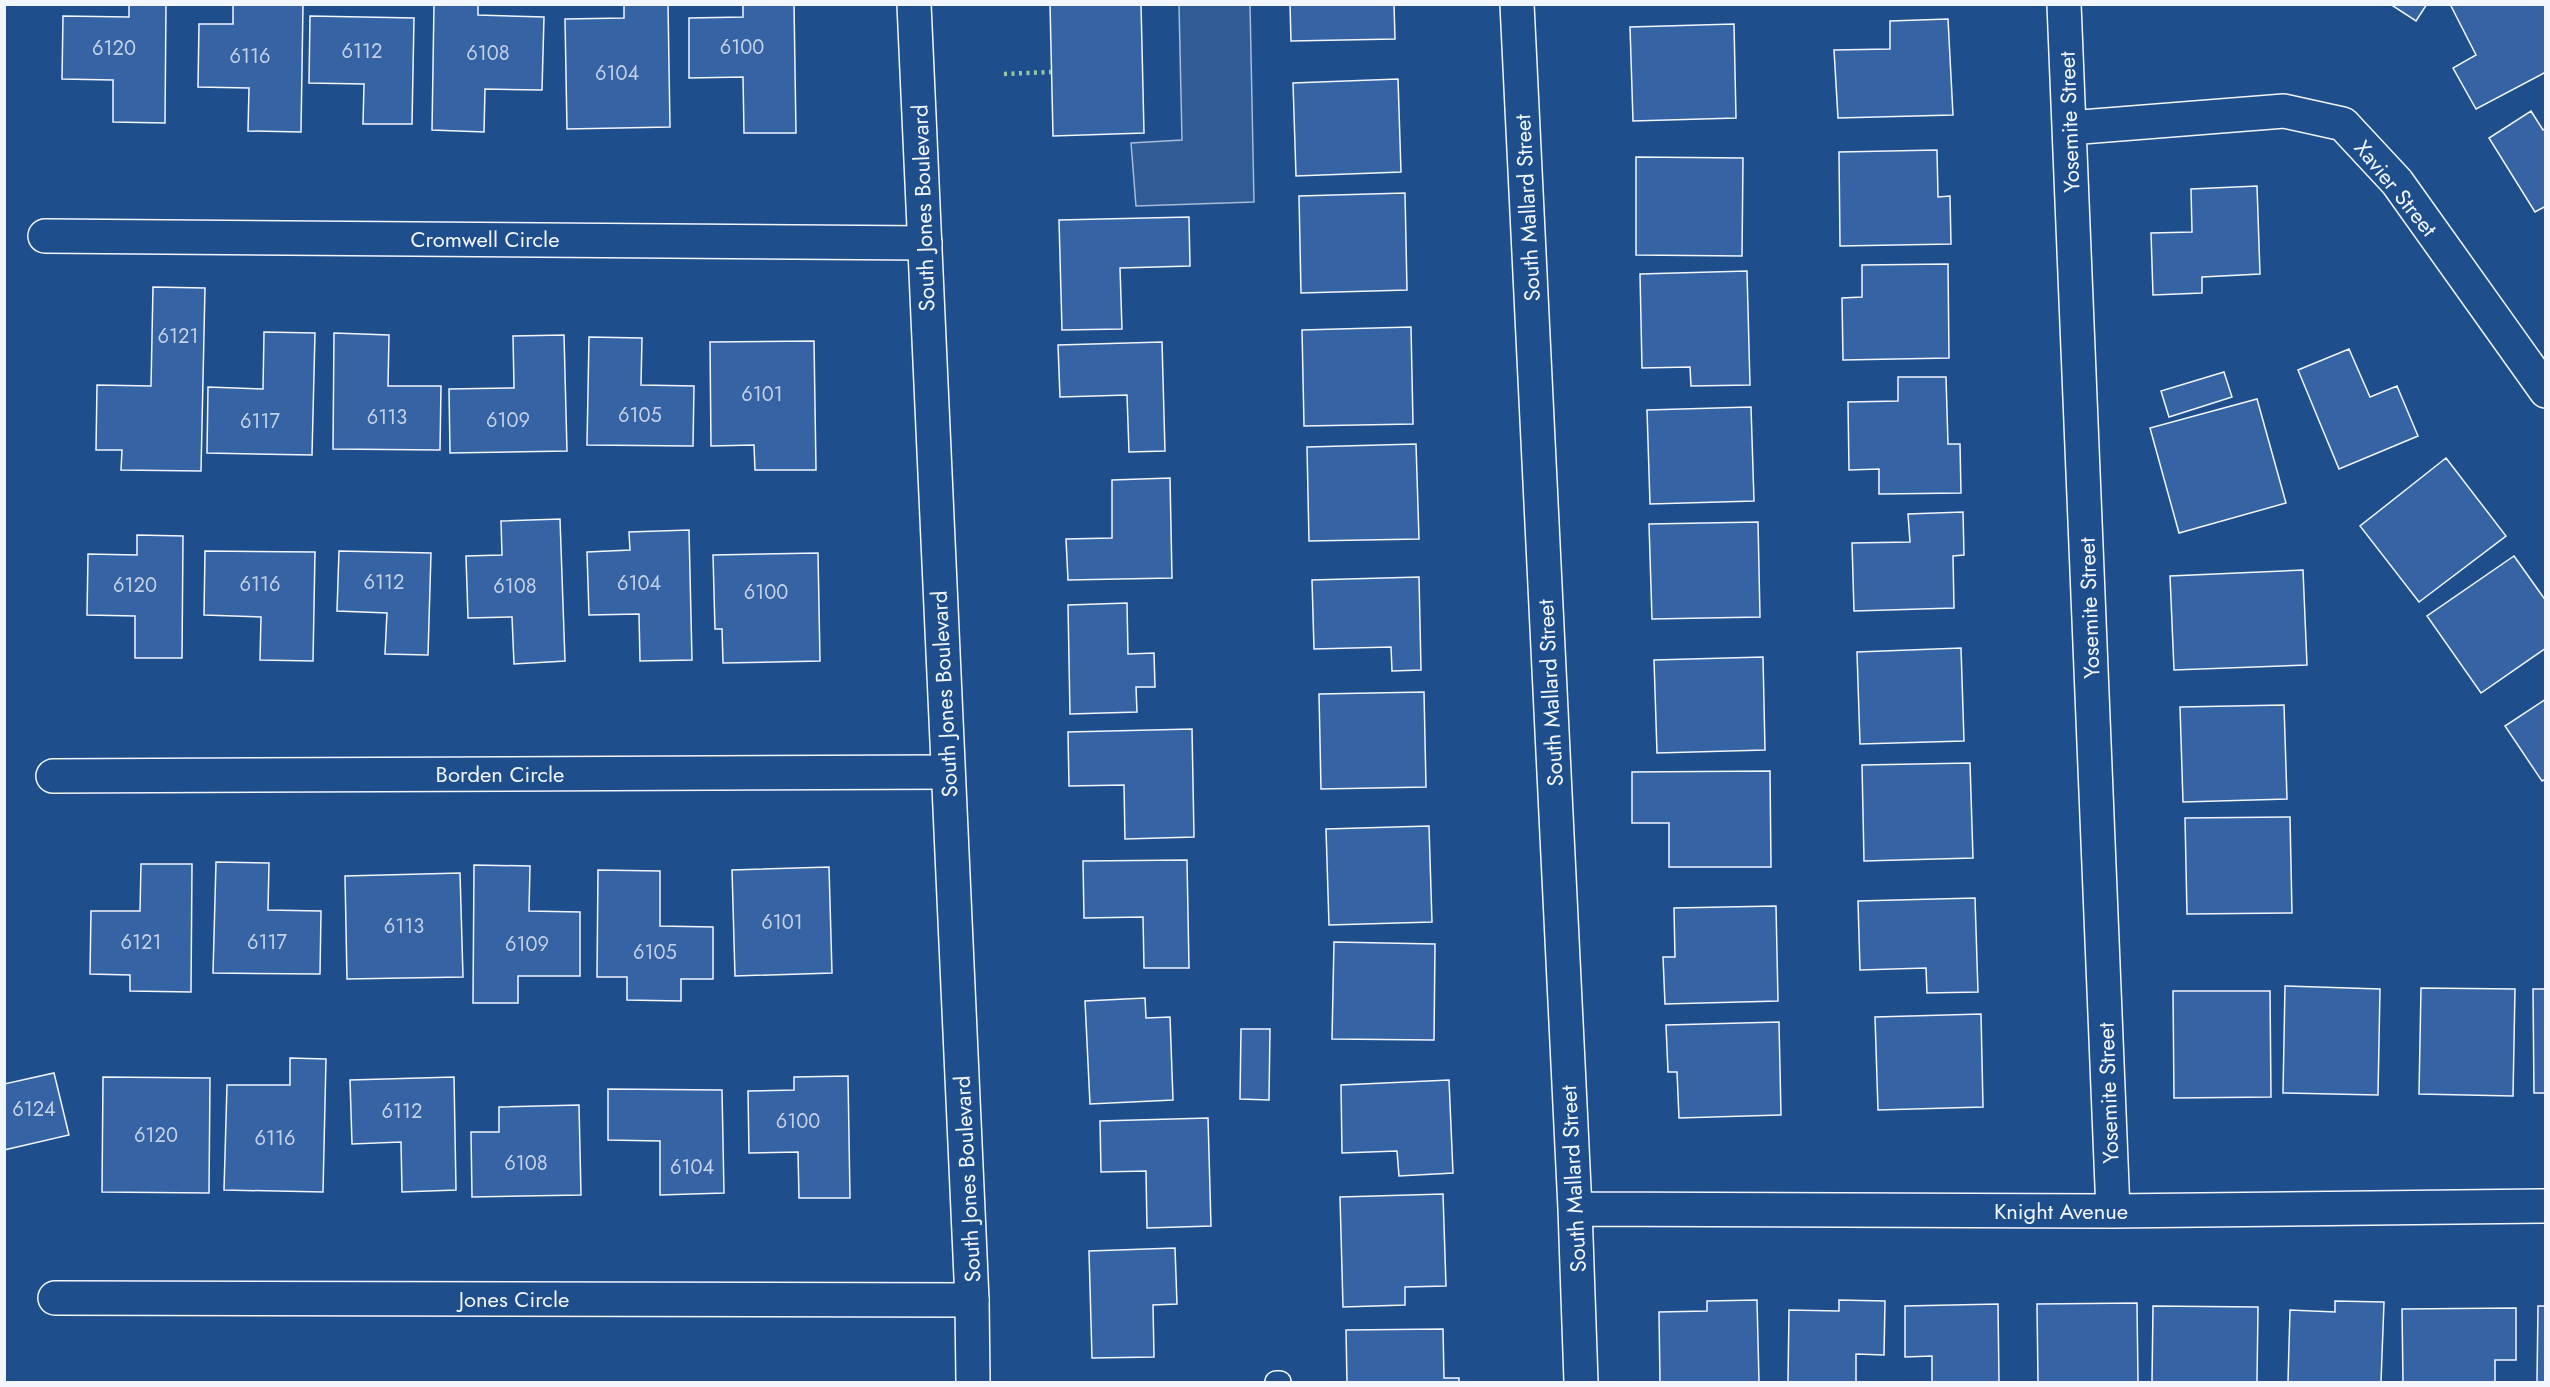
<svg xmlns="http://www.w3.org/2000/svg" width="2550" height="1387" font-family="Jost,sans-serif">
<rect width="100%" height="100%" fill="#1f4e8c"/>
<path fill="#305b95" stroke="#a8bbd7" stroke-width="1.5" d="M1179,5H1250L1254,202L1136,206L1131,143L1182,140Z"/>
<path fill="#3563a3" stroke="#f2f6ff" stroke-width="1.5" d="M129,4H166L165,123L113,122V80L62,79L63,16L129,17Z
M233,4H303L301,132L248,131L249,88L198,87L199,24H233Z
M434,4H478V15L544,17L542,90L485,89L484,132L432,130Z
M624,4H668L670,127L567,129L565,19L624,18Z
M743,4H794L796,133H744L743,77L689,78V18L743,17Z
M1050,4H1141L1144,133L1053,136Z
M1290,4H1394L1395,39L1291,41Z
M2390,4H2427L2416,21Z
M2454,4H2546V72L2476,109L2453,68L2476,55L2451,6Z
M310,16L414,18L412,124H363L364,84L309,83Z
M1948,19L1953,115L1838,118L1834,50L1890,49V21Z
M1734,24L1736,118L1633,121L1630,27Z
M1398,79L1401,172L1296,176L1293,83Z
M2531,111L2543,130L2546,128V206L2535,212L2489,138Z
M1937,150L1938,197L1950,196L1951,244L1840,246L1839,152Z
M1636,157L1743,158L1742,256L1636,255Z
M2257,186L2260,274L2202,277V293L2153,295L2151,233L2192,232L2191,189Z
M1405,193L1407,290L1301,293L1299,196Z
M1189,217L1190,266L1120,268L1122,329L1062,330L1059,220Z
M1948,264L1949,358L1843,360L1842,298L1862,297V265Z
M1747,271L1750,385L1691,386L1690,367L1642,368L1640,274Z
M153,287L205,288L201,471L121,470L122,450H96L97,385L151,386Z
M1411,327L1413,424L1304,426L1302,330Z
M264,332L315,333L312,455L207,453L208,387L263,389Z
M334,333L389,335L388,386H441L440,450L333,449Z
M564,335L567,451L450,453L449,389L514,388L513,336Z
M589,337L642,338L641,385L694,386L693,446L587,445Z
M814,341L816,470H755L754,445L711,446L710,342Z
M1162,342L1165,451L1129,452L1127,395L1060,397L1058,345Z
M2349,349L2370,397L2397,386L2418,436L2339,469L2298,370Z
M2224,372L2232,397L2169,417L2161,391Z
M1898,377H1946L1948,444H1960L1961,493L1879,494V469L1849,470L1848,402L1898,401Z
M2257,399L2286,503L2179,533L2150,428Z
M1751,407L1754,501L1650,504L1647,410Z
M1416,444L1419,539L1309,541L1307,447Z
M2446,458L2506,536L2419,602L2360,526Z
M1170,478L1172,578L1068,580L1066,539L1112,538V480Z
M1963,512L1964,555L1953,556L1954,608L1854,611L1852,543L1910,542L1908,514Z
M560,519L565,661L514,664L512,617L468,618L466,556L502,555L501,521Z
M1758,522L1760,617L1652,619L1649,524Z
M689,530L692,660L640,661L639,614L589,615L587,552L630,550L629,532Z
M137,535L183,536L182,658H135V616L87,615L88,554L137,555Z
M205,551L315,552L313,661L260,660L261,617L204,615Z
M339,551L431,553L428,655L385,654L387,613L337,611Z
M818,553L820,661L723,663L722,629H715L713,555Z
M2514,556L2546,601V648L2481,693L2427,616Z
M2303,570L2307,665L2174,670L2170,576Z
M1419,577L1421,670L1392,671L1391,647L1314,649L1312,580Z
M1127,603L1128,654L1154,653L1155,687H1136L1137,712L1070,714L1068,605Z
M1961,648L1964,741L1860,744L1857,652Z
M1763,657L1765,750L1657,753L1654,660Z
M1424,692L1426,787L1321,789L1319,694Z
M2546,699V779L2542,781L2505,726Z
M2284,705L2287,799L2183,802L2180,707Z
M1192,729L1194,837L1125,839L1124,785L1069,786L1068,732Z
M1970,763L1973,858L1864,861L1862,765Z
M1770,771L1771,867H1669V823H1632V772Z
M2290,817L2292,913L2187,914L2185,818Z
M1429,826L1432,922L1329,925L1326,829Z
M1187,860L1189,968H1144L1143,917L1084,918L1083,861Z
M216,862L269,863L268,910L321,911L320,974L213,973Z
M141,864H192L191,992L130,991V975L90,974L91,911H140Z
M474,865L530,866L529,911L580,912V976H518V1003H473Z
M829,867L832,973L735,976L732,870Z
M598,870L660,871V926L713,927V979H681V1001L627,1000V977H597Z
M460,873L463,977L347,979L345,876Z
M1975,898L1978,992L1927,993L1926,968L1860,970L1858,901Z
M1776,906L1778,1001L1665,1004L1663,957H1675L1674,908Z
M1334,942L1435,944L1434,1040L1332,1039Z
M2285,986L2380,989L2378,1095L2283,1093Z
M2421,988L2515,989L2513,1096L2419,1094Z
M2533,989H2546V1093H2534Z
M2173,991H2270L2271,1097L2174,1098Z
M1145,998L1146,1018L1170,1017L1173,1100L1090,1104L1085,1001Z
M1981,1014L1983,1107L1878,1110L1875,1017Z
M1779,1022L1781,1115L1679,1118L1677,1072H1668L1666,1025Z
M1241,1029H1270L1269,1100L1240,1099Z
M290,1058L326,1059L323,1192L224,1190L227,1085H290Z
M54,1073L69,1135L4,1150V1084Z
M848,1076L850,1198H799L798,1152L749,1153L748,1091L794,1090V1077Z
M103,1077L210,1078L209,1193L102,1192Z
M454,1077L456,1190L402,1192L401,1142L352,1144L350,1080Z
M1449,1080L1453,1173L1399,1176L1397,1151L1342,1153L1341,1085Z
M608,1089L722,1090L724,1193L660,1195V1141L608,1140Z
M579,1105L581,1195L472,1197L471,1132H499V1107Z
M1208,1118L1211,1226L1147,1228L1146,1171L1101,1172L1100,1121Z
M1443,1194L1446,1286L1405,1287V1305L1343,1307L1340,1197Z
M1175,1248L1177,1304L1153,1305L1154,1357L1092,1358L1089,1251Z
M1757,1300L1759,1382H1660L1659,1312L1707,1311V1301Z
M1839,1300L1885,1301L1884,1355L1856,1354V1382H1788L1789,1310L1839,1311Z
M2335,1301L2384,1302L2381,1382H2288L2290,1310L2335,1312Z
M2137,1303L2138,1382H2038L2037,1304Z
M1998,1304L1999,1382H1932V1356L1905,1357V1306Z
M2153,1306L2258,1307L2257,1382H2152Z
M2538,1306H2546V1382H2537Z
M2516,1308V1360H2495V1382H2403L2402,1309Z
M1443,1329L1444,1378H1459V1382H1347L1346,1330Z"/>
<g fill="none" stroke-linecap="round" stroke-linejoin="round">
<defs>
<path id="lane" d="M1276,1382H1280"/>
<path id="street" d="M1517,4L1575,1209L1581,1382
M2064,4L2113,1211
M2069,128L2284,111L2343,124L2397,182L2546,391
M45,236L925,243
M53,776L947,772
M1575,1209L2113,1211L2546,1206
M55,1298L972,1300"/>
<path id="primary" d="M914,4L972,1300L973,1382"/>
</defs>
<use href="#lane" stroke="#f2f6ff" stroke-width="24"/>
<use href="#street" stroke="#f2f6ff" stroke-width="36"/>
<use href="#primary" stroke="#f2f6ff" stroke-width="36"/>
<use href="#lane" stroke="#1f4e8c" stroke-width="21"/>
<use href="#street" stroke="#1f4e8c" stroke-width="33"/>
<use href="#primary" stroke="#1f4e8c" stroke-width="33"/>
<path stroke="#97c8a6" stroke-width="4.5" stroke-dasharray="3 4.5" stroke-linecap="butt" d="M1004,74L1051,72"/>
</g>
<g text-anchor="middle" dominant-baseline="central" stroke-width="4.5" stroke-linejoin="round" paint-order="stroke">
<g font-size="20" fill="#c3d1e8">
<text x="742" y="47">6100</text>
<text x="114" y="48">6120</text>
<text x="362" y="51">6112</text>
<text x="488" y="53">6108</text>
<text x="250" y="56">6116</text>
<text x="617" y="73">6104</text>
<text x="178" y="336">6121</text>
<text x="762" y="394">6101</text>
<text x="640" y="415">6105</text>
<text x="387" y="417">6113</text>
<text x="508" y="420">6109</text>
<text x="260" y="421">6117</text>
<text x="384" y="582">6112</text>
<text x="639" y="583">6104</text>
<text x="260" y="584">6116</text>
<text x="135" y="585">6120</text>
<text x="515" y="586">6108</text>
<text x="766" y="592">6100</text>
<text x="782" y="922">6101</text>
<text x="404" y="926">6113</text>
<text x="141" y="942">6121</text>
<text x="267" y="942">6117</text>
<text x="527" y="944">6109</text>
<text x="655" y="952">6105</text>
<text x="34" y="1109">6124</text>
<text x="402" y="1111">6112</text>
<text x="798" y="1121">6100</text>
<text x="156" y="1135">6120</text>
<text x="275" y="1138">6116</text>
<text x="526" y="1163">6108</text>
<text x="692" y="1167">6104</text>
</g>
<g font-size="22" fill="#f2f6ff" stroke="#1f4e8c">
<text transform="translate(2069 122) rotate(-92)">Yosemite Street</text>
<text transform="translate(2396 188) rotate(51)">Xavier Street</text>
<text transform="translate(923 208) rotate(-92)">South Jones Boulevard</text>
<text transform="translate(1527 208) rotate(-93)">South Mallard Street</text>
<text x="485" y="239">Cromwell Circle</text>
<text transform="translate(2089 608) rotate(-92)">Yosemite Street</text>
<text transform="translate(1550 693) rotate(-93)">South Mallard Street</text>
<text transform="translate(944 694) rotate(-93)">South Jones Boulevard</text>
<text x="500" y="774">Borden Circle</text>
<text transform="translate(2108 1093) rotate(-92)">Yosemite Street</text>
<text transform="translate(967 1179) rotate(-93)">South Jones Boulevard</text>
<text transform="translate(1573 1179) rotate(-93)">South Mallard Street</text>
<text x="2061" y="1211">Knight Avenue</text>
<text x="514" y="1299">Jones Circle</text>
</g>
</g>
<rect width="2550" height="1387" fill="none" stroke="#f2f6ff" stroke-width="12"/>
</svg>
